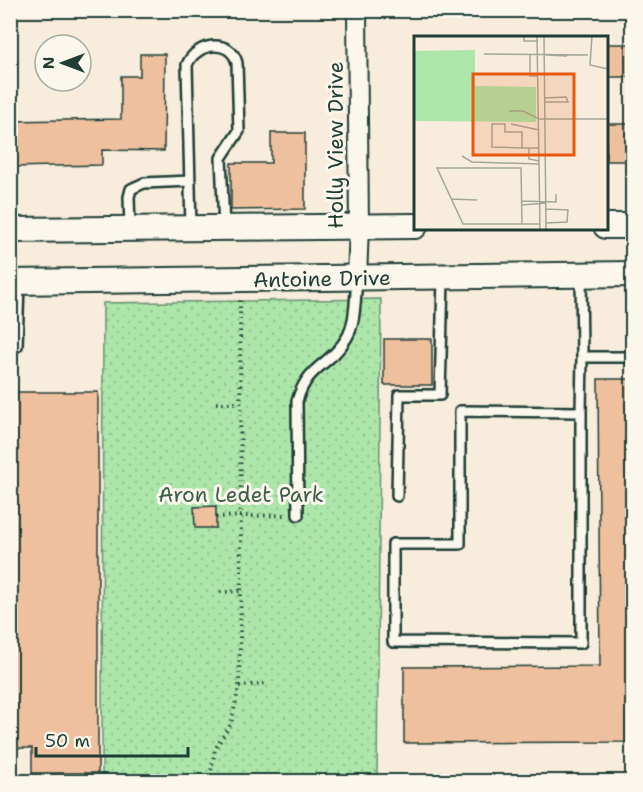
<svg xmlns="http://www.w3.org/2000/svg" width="643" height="792" font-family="'Shantell Sans',sans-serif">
<defs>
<pattern id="green-dots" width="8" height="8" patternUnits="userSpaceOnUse" patternTransform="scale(1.5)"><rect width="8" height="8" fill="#ade6aa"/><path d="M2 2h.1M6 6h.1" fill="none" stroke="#94c693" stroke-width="1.8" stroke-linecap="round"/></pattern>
</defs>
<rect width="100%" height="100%" fill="#f8ecdc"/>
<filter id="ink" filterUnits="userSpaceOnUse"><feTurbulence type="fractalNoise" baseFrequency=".0167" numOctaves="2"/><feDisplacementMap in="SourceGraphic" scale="12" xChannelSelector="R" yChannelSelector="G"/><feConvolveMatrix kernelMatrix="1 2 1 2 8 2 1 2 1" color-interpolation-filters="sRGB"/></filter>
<g filter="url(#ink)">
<path fill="url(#green-dots)" stroke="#66926f" stroke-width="1.5" d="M381,299L377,781L11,782L10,779H102L103,303Z"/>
<path fill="#eec09e" stroke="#1f3d34" stroke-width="1.5" d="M606,44H633V77H606Z
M140,54H165L164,151L102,150V165L10,167V121L121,119V76H140Z
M606,124H633V161H606Z
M271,133H305V209L231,210V163H271Z
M384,339H432V385H384Z
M598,379H633V742L404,743V667L600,666Z
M10,392H98V773H32V748H10Z
M216,506V528H195L194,507Z"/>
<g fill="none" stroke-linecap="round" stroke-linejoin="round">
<defs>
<path id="service" d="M130,228L129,197L131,189L144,183L190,181
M191,228L187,65C196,42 231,38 237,63L239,131L221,158L224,227
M581,275L582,357H632
M10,346H17L19,283
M581,412V643L393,642V544H460V411L581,412L582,357
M397,496L399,395H440L443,278
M298,515L297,401C308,364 330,366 346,339C356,324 355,297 357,279"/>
<path id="minor" d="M357,279L359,226L357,10"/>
<path id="secondary" d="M606,226H632
M10,230L415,226
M10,282L632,274"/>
</defs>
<use href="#service" stroke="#1f3d34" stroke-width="14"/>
<use href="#minor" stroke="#1f3d34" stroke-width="22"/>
<use href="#secondary" stroke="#1f3d34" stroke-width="28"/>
<path stroke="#1f3d34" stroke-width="4" stroke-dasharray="1.5 4.5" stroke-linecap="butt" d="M216,403H239
M216,517L284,515
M220,592L241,591
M239,686L265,684
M212,782L211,772L215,749L231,724L239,686L241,591L240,299"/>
<use href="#service" stroke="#fbf7ec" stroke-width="9"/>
<use href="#minor" stroke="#fbf7ec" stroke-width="18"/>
<use href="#secondary" stroke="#fbf7ec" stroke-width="24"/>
</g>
</g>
<g text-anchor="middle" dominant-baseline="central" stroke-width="6" stroke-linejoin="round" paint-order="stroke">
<g font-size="21" fill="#1f3d34" stroke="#fbf7ec">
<text transform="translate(336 145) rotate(-90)">Holly View Drive</text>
<text transform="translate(322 279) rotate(-1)">Antoine Drive</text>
</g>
<g font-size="21" fill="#3b5f4c" stroke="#fbf7ec">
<text x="241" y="495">Aron Ledet Park</text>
</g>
</g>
<g transform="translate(414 36)">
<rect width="194" height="194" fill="#f8ecdc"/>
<path d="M61,14V50L122,51V86L0,85V15Z" fill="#ade6aa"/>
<path d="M0,28L6,32L11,62V72L0,78Z" fill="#ade6aa"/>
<path fill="none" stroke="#a1a699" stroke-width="1.5" d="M110,0V5H124M123,0L126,193M130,0L132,193M178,0L176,29L194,33M70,18L174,19M116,18V40H123M131,19L153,20M131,62L152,61L154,66H131M95,75H109L125,83H194M97,88L125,94M108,112L78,111V88H91V96H108V112H115M125,112H115V123L125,125M48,120L58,126L125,128M37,163L63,164M108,165L142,166V158M108,169L132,167M132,173L154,174L153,186L132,187M108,188L107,132H23L49,188H126"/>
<path fill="#e8590c" fill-opacity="0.15" stroke="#e8590c" stroke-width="3" d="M59,38H160V119H59Z"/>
<rect width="194" height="194" fill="none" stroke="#1f3d34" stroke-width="3"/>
</g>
<rect width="643" height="792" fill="none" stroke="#fbf7ec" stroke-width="36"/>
<rect x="18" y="18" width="607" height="756" fill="none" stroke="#1f3d34" stroke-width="2" filter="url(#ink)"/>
<g transform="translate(63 63) rotate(270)"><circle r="28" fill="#fbf7ec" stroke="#a3ada2" stroke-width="1.5"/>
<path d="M0-4.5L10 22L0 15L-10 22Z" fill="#1f3d34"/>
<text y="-9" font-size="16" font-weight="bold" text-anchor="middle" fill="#1f3d34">N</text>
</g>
<path d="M36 747v9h152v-9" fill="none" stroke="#1f3d34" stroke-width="3"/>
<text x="45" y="747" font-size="18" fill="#1f3d34" stroke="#fbf7ec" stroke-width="4.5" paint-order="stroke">50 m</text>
</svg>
